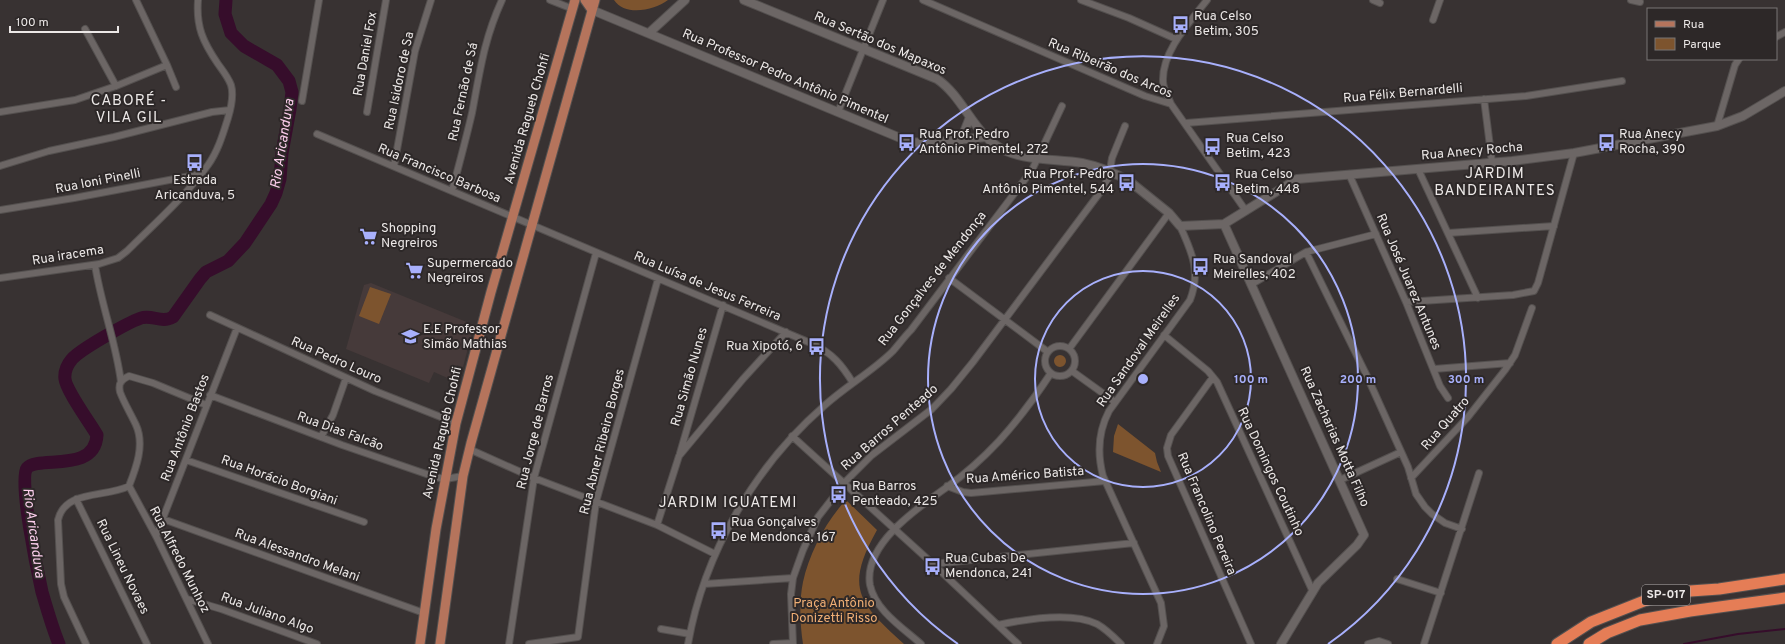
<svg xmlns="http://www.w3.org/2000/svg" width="1785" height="644" font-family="Overpass,sans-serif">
<rect width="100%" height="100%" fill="#383232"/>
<path fill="#463a3a" d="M371,283L474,325L463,367L457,365L452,380L434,372L429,383L346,349L364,285Z"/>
<path fill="#7d542e" d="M614,0H668C655,10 625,17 614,0Z
M370,287L391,294L379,324L359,316Z
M1054 361a6 6 0 1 1 12 0a6 6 0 1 1-12 0Z
M1118,424L1155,453L1157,462L1161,472L1113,452L1114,436Z
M846,500L877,530C844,589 859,603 904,644H803C800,624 799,601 803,582C809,554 826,521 846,500Z"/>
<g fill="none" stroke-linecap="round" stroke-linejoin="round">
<path stroke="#360d2b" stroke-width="2" d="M1684,644L1738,634L1785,629"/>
<path stroke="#360d2b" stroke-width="13" d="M59,644C52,627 47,609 42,592C38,574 18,479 27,468C38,455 95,474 97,435C90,423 66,390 65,379C64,371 67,365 72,359C81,349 127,323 141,318C152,314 161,324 173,317L200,279L206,272L228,261L245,243L271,204L276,193L280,179L282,153L290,109L292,92L289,81L277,65L244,46L231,33L225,14L226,0"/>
<defs>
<path id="street" d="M136,0L167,65L176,87
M550,0L573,9
M923,0L1145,96L1171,104
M1081,0L1129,18L1176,39
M1207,0C1190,22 1162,51 1163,81C1163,89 1168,96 1171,104L1246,211
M1373,0L1380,3
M1631,0L1640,2
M1433,20L1440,0
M85,29L116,86
M1776,37L1785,32
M1484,99L1492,162
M302,101L319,0
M0,112L75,100L116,86L167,65
M367,112L386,0
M838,112L883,0
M1186,123L1526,96L1622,81
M1717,126L1735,65L1739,59
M317,134L813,344C832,353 842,365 853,383
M0,166L49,151L114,137L212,112L230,110
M394,166L415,51L431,0
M1418,169L1478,298
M1349,174L1406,302L1440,386L1448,398
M452,191C459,165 466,139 472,113C480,71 484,39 502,0
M0,210L74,198L201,174
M1448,233L1554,226
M1306,252L1366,374L1408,467L1416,494L1425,507L1432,514L1445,523L1462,529
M95,265C101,304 116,342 121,382
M0,278L99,264L118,258L127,251C154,224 185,197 208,165C218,151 223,134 228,118C231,108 234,95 231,85C228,77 223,71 218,64C203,42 196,27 198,0
M949,278L1048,352
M1252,284L1306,252L1376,234
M1406,302L1513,295L1534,291L1538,283L1574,153
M210,315L375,391L456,423
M1164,335L1208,371L1217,382L1313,592
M1045 361a15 15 0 1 1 30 0a15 15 0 1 1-30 0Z
M1069,349L1169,213
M1434,369L1510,363
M1072,371L1115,402
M1213,377L1171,435L1167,448L1168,456L1251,644
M210,395L342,445L435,477L445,479L463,476
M792,436L933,564L1018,644
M321,437L333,415L346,378
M469,449L534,478L657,525L715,554
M680,453L723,305
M186,460L364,522
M1411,478L1468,417L1505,370L1515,355L1532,308
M1340,480L1401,452
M129,486C136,468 145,445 136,425C131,414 124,403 120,392C118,383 121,380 129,376L153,383L206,405
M129,486L156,536L208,644
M947,486L963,492L971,493L1105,481
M76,499L147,644
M163,519L424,613
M657,525L679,456L743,379L786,332
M156,536L237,328
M933,564L1134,543
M1397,579L1441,593
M704,584L793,578
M187,599L221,609L317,644
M998,625C1026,619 1071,611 1097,624C1106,629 1114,637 1121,644
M661,629L690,634
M86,644L64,597L61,584L58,520C65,489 106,498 129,486
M509,644L534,478L596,253
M529,644L578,637L596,502L658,279
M688,644C704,553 755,466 824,406C846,386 873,371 893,351C899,344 905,336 911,330L1032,170L1062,106
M773,644L793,643
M793,644L791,594L793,578L803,550L818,517L846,481L872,455L932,409L951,389L973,362L1104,187L1109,176L1112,158L1125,126
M921,644C903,628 875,610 870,585C863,544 919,507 947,487C965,474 984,457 999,441C1018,420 1036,396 1051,373
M1157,644L1164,626L1161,603L1103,476C1097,453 1098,432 1109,411L1190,300C1201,272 1192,252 1180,226
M1368,644L1379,641L1388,644
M1424,644L1479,473"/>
<path id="secondary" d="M744,0L937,79C965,98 974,137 1006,151C1029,161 1057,159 1082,163C1097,166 1114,173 1128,180L1169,213L1180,226L1224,224L1297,179L1512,161L1574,153L1717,126L1743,116L1785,91
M592,10L910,142L927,143L986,137
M649,33L685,0
M961,140L970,117
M1224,224L1364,535L1357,545L1318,583L1281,644"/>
<path id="primary" d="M585,0L592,10
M420,644L436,529L456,423L491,292L575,0
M440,644L463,476L471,443L595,0"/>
<path id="highway" d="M1557,644L1591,622L1644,601L1676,592L1719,589L1785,579
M1589,644L1607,633L1640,620L1690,611L1785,598"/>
</defs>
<use href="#street" stroke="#54504f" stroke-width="8"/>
<use href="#secondary" stroke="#54504f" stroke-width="10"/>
<use href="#primary" stroke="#54504f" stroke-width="11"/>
<use href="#highway" stroke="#54504f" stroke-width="13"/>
<use href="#street" stroke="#6c6665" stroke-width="6"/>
<use href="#secondary" stroke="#6c6665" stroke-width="8"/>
<use href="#primary" stroke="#b5745c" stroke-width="9"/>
<use href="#highway" stroke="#e57d56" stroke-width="11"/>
</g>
<g fill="none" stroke="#a8b0fc" stroke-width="2">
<circle cx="1143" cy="379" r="108"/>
<circle cx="1143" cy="379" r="215"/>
<path d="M958 644A323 323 0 1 1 1328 644"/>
</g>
<defs>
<symbol id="bus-bare" viewBox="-9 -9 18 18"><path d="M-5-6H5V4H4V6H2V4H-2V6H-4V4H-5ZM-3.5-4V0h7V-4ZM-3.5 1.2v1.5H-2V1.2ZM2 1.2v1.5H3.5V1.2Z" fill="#a8b0fc" stroke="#2d2828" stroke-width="2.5" paint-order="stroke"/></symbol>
<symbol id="supermarket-bare" viewBox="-9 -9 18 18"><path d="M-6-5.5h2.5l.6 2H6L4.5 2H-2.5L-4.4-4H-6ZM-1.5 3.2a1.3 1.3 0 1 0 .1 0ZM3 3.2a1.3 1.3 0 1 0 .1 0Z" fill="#a8b0fc" stroke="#2d2828" stroke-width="2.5" paint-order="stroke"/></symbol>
<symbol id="school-bare" viewBox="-9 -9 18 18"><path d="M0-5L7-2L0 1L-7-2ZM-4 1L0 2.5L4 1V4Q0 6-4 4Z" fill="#a8b0fc" stroke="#2d2828" stroke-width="2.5" paint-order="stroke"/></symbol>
</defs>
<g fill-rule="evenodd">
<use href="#bus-bare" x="1168" y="12" width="25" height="25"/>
<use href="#bus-bare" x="894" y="130" width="25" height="25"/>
<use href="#bus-bare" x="1594" y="130" width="25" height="25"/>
<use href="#bus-bare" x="1200" y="134" width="25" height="25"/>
<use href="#bus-bare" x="182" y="150" width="25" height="25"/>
<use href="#bus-bare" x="1114" y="170" width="25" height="25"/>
<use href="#bus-bare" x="1210" y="170" width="25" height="25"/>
<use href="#supermarket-bare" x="356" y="224" width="25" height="25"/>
<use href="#bus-bare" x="1188" y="254" width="25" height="25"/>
<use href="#supermarket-bare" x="402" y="258" width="25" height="25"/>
<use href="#school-bare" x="398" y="324" width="25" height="25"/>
<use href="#bus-bare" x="804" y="334" width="25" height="25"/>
<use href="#bus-bare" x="826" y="482" width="25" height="25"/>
<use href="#bus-bare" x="706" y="518" width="25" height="25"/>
<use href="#bus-bare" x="920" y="554" width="25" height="25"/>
</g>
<g text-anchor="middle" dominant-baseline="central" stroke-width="4" stroke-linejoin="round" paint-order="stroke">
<rect fill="#2d2828" stroke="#b3aeae" stroke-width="1" x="1642" y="585" width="48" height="20" rx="3"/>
<g font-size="12" font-weight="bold" fill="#ece8e7">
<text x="1666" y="595">SP-017</text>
</g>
<g font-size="13" fill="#ece8e7" stroke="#2d2828" text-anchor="start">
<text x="1194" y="17">Rua Celso<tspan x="1194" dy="15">Betim, 305</tspan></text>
<text x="919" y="135">Rua Prof. Pedro<tspan x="919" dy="15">Antônio Pimentel, 272</tspan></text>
<text x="1619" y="135">Rua Anecy<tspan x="1619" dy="15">Rocha, 390</tspan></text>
<text x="1226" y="139">Rua Celso<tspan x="1226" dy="15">Betim, 423</tspan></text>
<text x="1114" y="175" text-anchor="end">Rua Prof. Pedro<tspan x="1114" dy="15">Antônio Pimentel, 544</tspan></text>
<text x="1235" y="175">Rua Celso<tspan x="1235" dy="15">Betim, 448</tspan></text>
<text x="195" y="181" text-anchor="middle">Estrada<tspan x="195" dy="15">Aricanduva, 5</tspan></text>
<text x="381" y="229">Shopping<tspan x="381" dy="15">Negreiros</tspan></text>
<text x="1213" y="260">Rua Sandoval<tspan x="1213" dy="15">Meirelles, 402</tspan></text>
<text x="427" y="264">Supermercado<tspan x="427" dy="15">Negreiros</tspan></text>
<text x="423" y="330">E.E Professor<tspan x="423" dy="15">Simão Mathias</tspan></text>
<text x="803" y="347" text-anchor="end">Rua Xipotó, 6</text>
<text x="852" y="487">Rua Barros<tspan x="852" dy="15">Penteado, 425</tspan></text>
<text x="731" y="523">Rua Gonçalves<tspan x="731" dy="15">De Mendonca, 167</tspan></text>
<text x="945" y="559">Rua Cubas De<tspan x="945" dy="15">Mendonca, 241</tspan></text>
</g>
<g font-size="13" fill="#ece8e7" stroke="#2d2828">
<text transform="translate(880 44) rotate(23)">Rua Sertão dos Mapaxos</text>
<text transform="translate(366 54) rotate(-80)">Rua Daniel Fox</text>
<text transform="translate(1110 69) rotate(23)">Rua Ribeirão dos Arcos</text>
<text transform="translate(785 77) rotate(23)">Rua Professor Pedro Antônio Pimentel</text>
<text transform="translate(400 81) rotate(-78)">Rua Isidoro de Sa</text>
<text transform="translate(464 92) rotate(-78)">Rua Fernão de Sá</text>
<text transform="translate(1403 94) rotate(-5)">Rua Félix Bernardelli</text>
<text transform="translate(528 119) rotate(-74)">Avenida Ragueb Chohfi</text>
<text transform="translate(1472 152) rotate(-5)">Rua Anecy Rocha</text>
<text transform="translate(439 174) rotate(23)">Rua Francisco Barbosa</text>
<text transform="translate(98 182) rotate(-11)">Rua Ioni Pinelli</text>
<text transform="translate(68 256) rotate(-9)">Rua iracema</text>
<text transform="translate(933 279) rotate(-52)">Rua Gonçalves de Mendonça</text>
<text transform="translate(1408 282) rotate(67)">Rua José Juarez Antunes</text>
<text transform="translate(707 287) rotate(23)">Rua Luísa de Jesus Ferreira</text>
<text transform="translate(1139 351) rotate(-55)">Rua Sandoval Meirelles</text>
<text transform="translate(336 361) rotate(24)">Rua Pedro Louro</text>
<text transform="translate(690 377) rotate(-74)">Rua Simão Nunes</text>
<text transform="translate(1446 424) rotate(-49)">Rua Quatro</text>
<text transform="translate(186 428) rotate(-69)">Rua Antônio Bastos</text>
<text transform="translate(890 428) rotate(-41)">Rua Barros Penteado</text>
<text transform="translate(340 432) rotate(20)">Rua Dias Falcão</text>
<text transform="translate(536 432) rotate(-76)">Rua Jorge de Barros</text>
<text transform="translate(443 433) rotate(-77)">Avenida Ragueb Chohfi</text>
<text transform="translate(1334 437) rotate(66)">Rua Zacharias Motta Filho</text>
<text transform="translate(603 442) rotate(-76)">Rua Abner Ribeiro Borges</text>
<text transform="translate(1270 472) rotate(65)">Rua Domingos Coutinho</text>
<text transform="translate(1025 476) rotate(-4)">Rua Américo Batista</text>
<text transform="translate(279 481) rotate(20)">Rua Horácio Borgiani</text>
<text transform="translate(1206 514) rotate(67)">Rua Francolino Pereira</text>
<text transform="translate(297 556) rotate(20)">Rua Alessandro Melani</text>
<text transform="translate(179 560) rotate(63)">Rua Alfredo Munhoz</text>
<text transform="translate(122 567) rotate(64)">Rua Lineu Novaes</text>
<text transform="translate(267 614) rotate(20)">Rua Juliano Algo</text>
</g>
<g font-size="13" fill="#f1af75" stroke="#2d2828">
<text x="834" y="604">Praça Antônio<tspan x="834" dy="15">Donizetti Risso</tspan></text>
</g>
<g font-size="14" font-style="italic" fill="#fcceec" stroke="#2d2828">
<text transform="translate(283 144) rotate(-81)">Rio Aricanduva</text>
<text transform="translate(33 533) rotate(82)">Rio Aricanduva</text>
</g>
<g font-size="15" letter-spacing="1" fill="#ece8e7" stroke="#2d2828">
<text x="129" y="101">CABORÉ -<tspan x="129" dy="17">VILA GIL</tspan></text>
<text x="1495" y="174">JARDIM<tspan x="1495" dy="17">BANDEIRANTES</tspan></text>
<text x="728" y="503">JARDIM IGUATEMI</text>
</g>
</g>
<circle cx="1143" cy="379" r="6" fill="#a8b0fc" stroke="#2d2828" stroke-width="2"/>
<g font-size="12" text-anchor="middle" font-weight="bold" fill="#a8b0fc" stroke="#2d2828" stroke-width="4" stroke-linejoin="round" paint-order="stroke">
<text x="1251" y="383">100 m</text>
<text x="1358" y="383">200 m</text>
<text x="1466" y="383">300 m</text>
</g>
<rect x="1647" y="8" width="130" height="52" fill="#2d2828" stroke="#797574"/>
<rect x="1655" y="21" width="20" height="6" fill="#b5745c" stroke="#797574"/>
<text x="1683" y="28" font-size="12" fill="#ece8e7">Rua</text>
<rect x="1655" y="38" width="20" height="12" fill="#7d542e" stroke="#797574"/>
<text x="1683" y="48" font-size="12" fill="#ece8e7">Parque</text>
<path d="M10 26v6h108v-6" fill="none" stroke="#ece8e7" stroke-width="2"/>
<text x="16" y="26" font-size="12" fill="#ece8e7" stroke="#2d2828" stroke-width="3" paint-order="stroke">100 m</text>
</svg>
